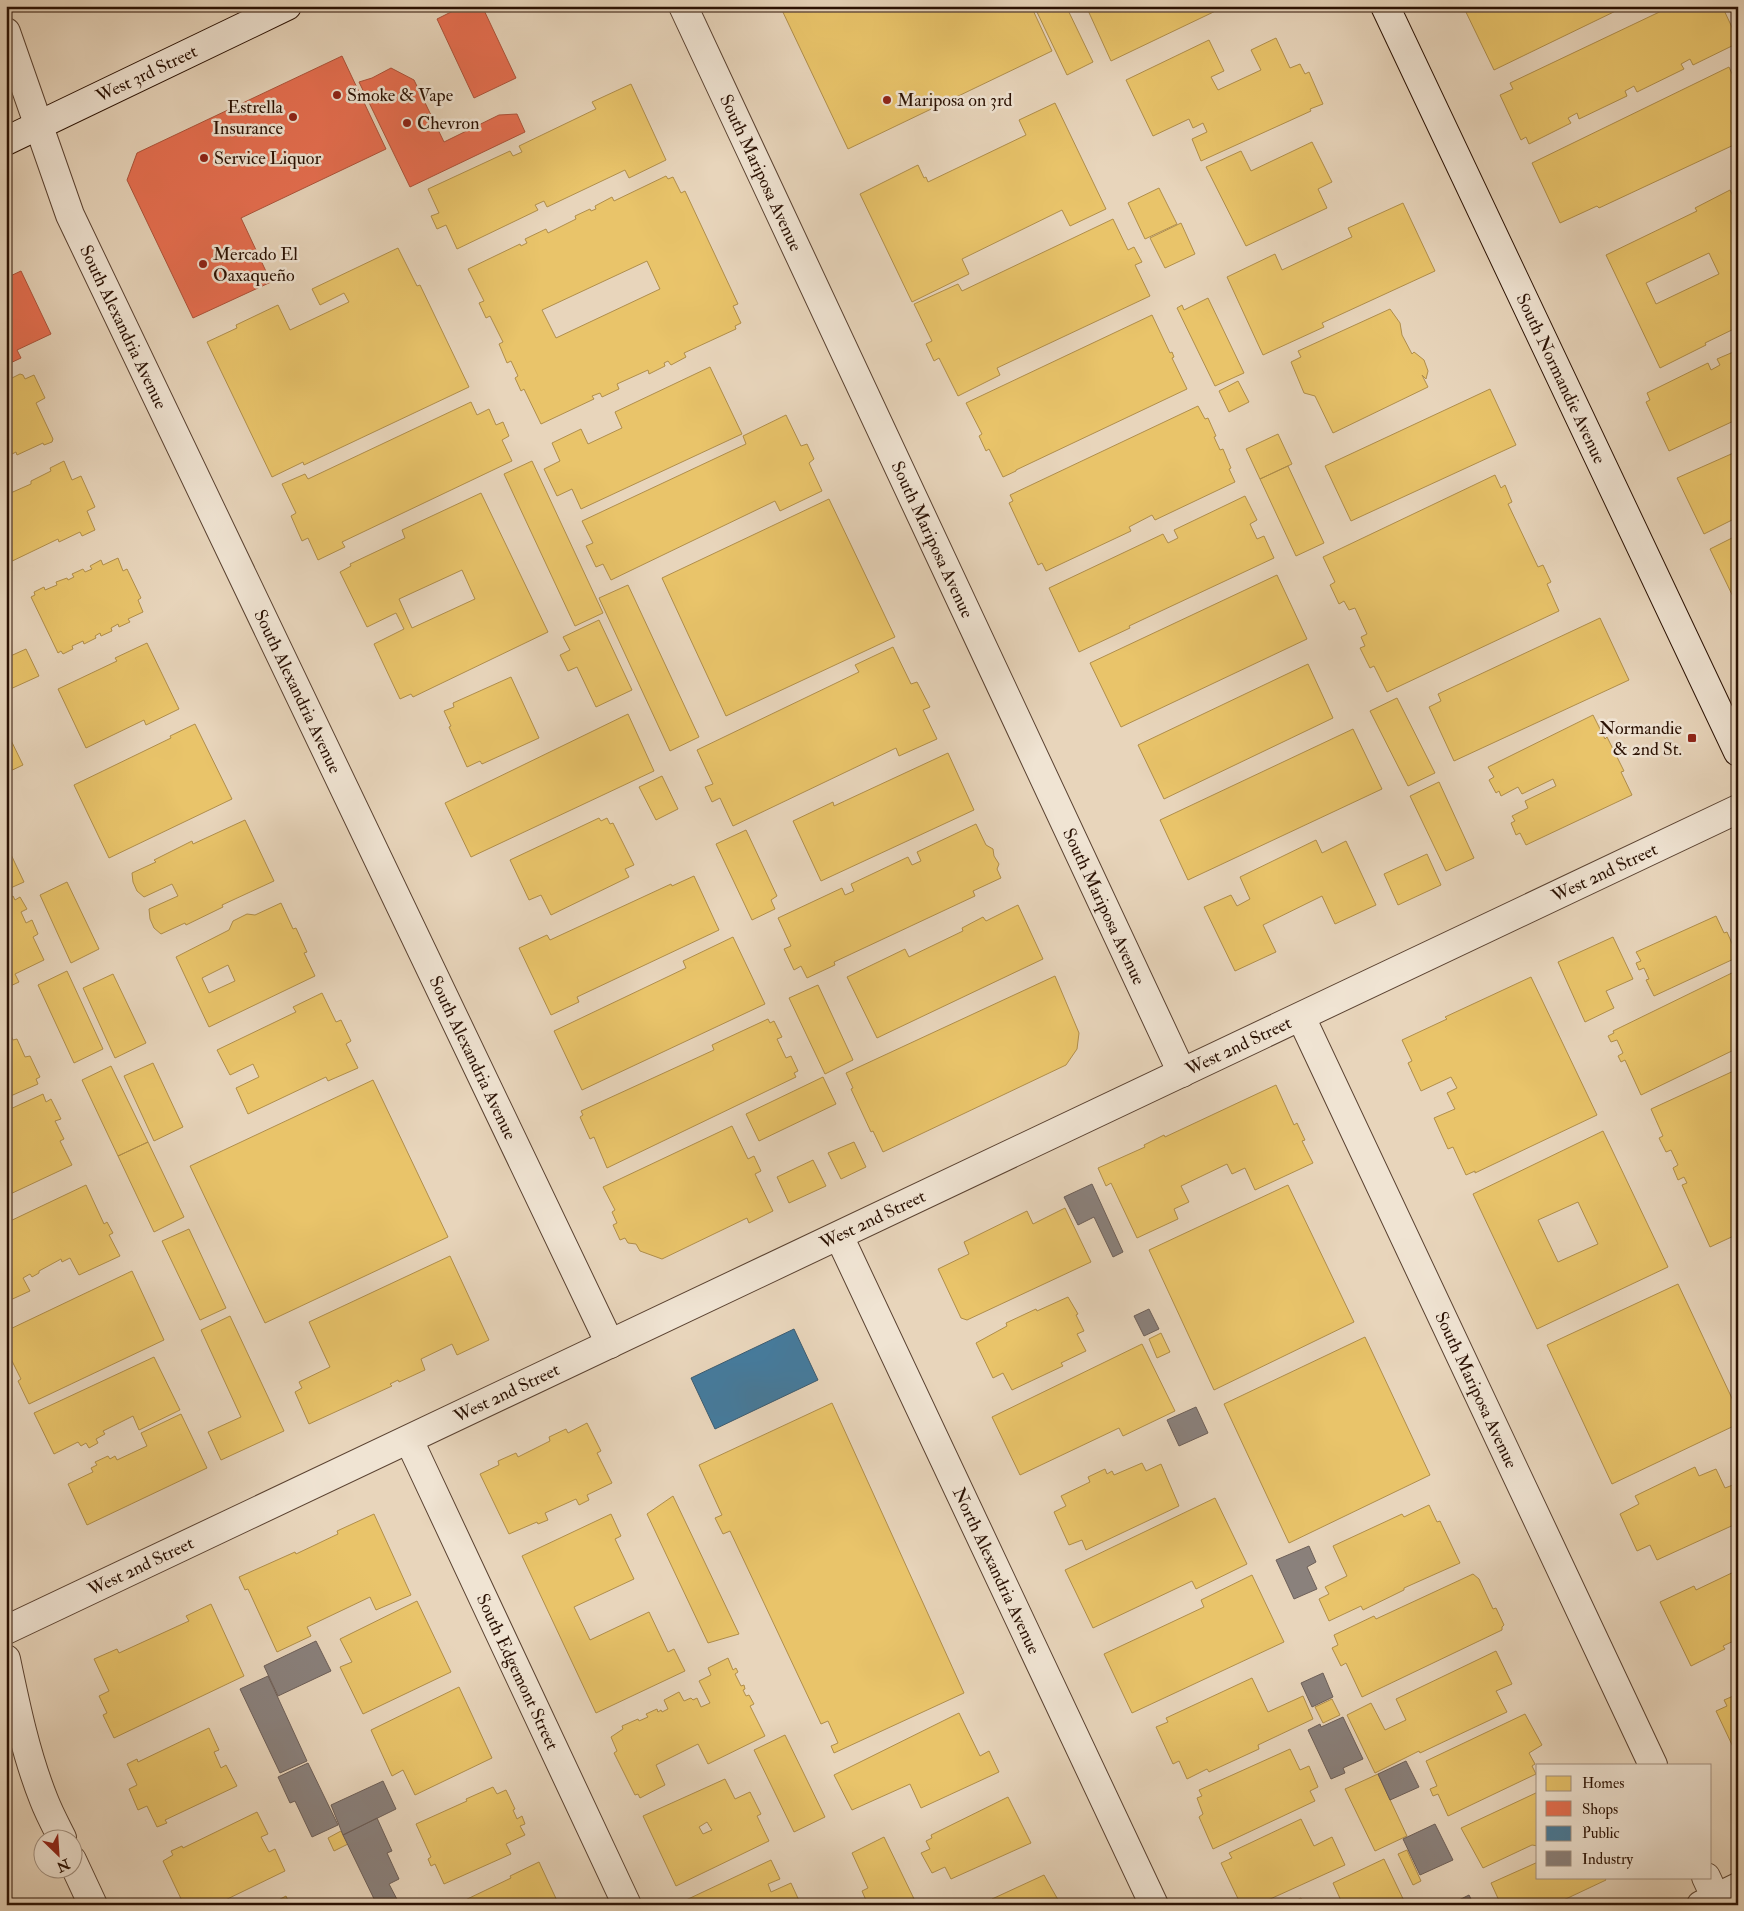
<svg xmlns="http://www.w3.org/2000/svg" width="1744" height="1911" font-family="'IM FELL Double Pica',serif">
<rect width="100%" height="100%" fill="#e8d5bb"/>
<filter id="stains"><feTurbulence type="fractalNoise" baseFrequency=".004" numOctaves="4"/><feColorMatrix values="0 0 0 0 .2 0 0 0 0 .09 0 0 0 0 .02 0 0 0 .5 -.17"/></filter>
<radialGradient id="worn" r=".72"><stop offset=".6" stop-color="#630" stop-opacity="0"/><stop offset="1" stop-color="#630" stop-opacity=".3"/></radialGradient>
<path fill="#e9c46a" stroke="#b08e4b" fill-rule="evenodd" d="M780,6H1031L1052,51L848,149Z
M1043,6H1066L1093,62L1067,75L1036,10Z
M1086,6H1226L1111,61Z
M1463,6H1626L1494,70Z
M1672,6H1722L1738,40V43L1693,65L1690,59L1681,64L1684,69L1637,92L1634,86L1625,91L1627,96L1579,119L1577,113L1568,118L1571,123L1529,144L1526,137L1521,140L1500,95L1513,89L1510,83Z
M1276,38L1290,68L1300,64L1305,74L1309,72L1323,104L1310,109L1311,111L1201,161L1192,139L1207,132L1203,123L1193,128L1189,119L1153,136L1126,80L1209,40L1224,71L1211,77L1218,90L1261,70L1251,50Z
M1729,67L1738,87V143L1599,208L1597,206L1560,223L1532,163Z
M631,84L666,160L629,178L625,170L547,207L544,201L535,205L538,210L457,249L446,225L437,229L431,216L439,213L428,189L510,151L513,156L522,152L519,146L596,109L592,102Z
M1055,103L1106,209L1070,226L1062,210L962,259L969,274L912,302L860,194L918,165L924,178L926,177L928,182L1026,135L1019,120Z
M1312,142L1332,182L1318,189L1327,208L1246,246L1206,167L1241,151L1251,171Z
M666,176L668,179L673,177L681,193L685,191L738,304L733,306L741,323L735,326L736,329L684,353L686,357L671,365L668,361L664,363L665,366L649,374L648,370L617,384L619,389L602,397L600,393L592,396L594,399L541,424L524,389L521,391L515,378L518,376L511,361L507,363L499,344L503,342L490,316L486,318L479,303L484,301L468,269L520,244L521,246L527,243L525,239L546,229L548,233L576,219L575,216L590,209L591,211L596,209L595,206L612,197L614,201ZM647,261L660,289L556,338L542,310Z
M1159,188L1177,224L1145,239L1128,203Z
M1730,190L1738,206V327L1705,343L1706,345L1660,368L1606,255L1697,211L1695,208ZM1709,253L1719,274L1656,304L1646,283Z
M1403,203L1435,271L1322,323L1324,327L1263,355L1227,277L1275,254L1282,270L1352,237L1348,228Z
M1113,219L1128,250L1134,247L1142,262L1135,265L1150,296L997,368L1000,375L958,396L939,358L934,361L926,344L932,341L914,304L958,284L962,291Z
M1181,223L1195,254L1165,268L1150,238Z
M398,248L417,286L420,285L469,387L304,465L303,462L272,477L207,342L237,328L236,325L278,305L290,330L349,302L344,293L320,305L312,289Z
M1208,298L1244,373L1215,386L1177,308L1182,305L1184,310Z
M1390,309L1400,323L1402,335L1412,354L1414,352L1424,360L1428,371L1426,379L1422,375L1428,387L1333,433L1315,396L1304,393L1291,362L1301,357L1298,351Z
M1152,315L1170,353L1172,352L1174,357L1172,358L1187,389L1016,470V471L1003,477L989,449L986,451L979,436L982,434L966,403Z
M1738,350V419L1669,451L1646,402L1650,400L1647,393L1708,363L1711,370L1720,365L1717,359Z
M710,367L742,434L581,509L572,489L557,496L544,469L560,461L552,443L581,429L588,444L622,428L615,412Z
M20,374L23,375L25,379L34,375L45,398L36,403L53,439L52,442L44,445L43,443L17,455L16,452L6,457V384L10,383L8,380Z
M1238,381L1249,402L1229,412L1219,391Z
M1490,389L1516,445L1351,521L1325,466Z
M471,402L477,415L489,409L496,425L503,422L509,436L502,440L512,461L342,542L345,547L318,560L308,538L302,541L291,516L296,513L282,484L305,474L308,479Z
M1198,406L1205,419L1208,418L1216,436L1214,437L1220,450L1223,449L1231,468L1229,469L1235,482L1155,520L1152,515L1129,527L1131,531L1046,571L1042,563L1038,565L1009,503L1013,501L1010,495Z
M786,415L801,446L807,444L814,459L809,463L822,491L780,511L775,501L611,580L603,564L596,567L586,546L593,543L582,521L746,444L743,436Z
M1278,434L1292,464L1260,479L1246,449Z
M1738,451V517L1704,534L1677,478Z
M64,461L72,480L81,476L95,507L87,511L95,530L82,536L80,532L59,542L58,539L6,564V495L31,484V481L51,471L50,468Z
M532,461L603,613L575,626L504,474Z
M1288,466L1324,543L1296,556L1260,479Z
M1495,475L1501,488L1505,485L1512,502L1508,504L1538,567L1543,565L1551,582L1547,584L1559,611L1387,692L1374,666L1370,668L1360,648L1365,646L1361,637L1367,634L1355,608L1349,610L1344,601L1339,604L1330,585L1335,582L1323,557Z
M481,493L548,632L413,697L411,694L400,699L374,644L404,629L396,613L367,627L340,572L351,566L350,564L405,538L402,530ZM462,570L475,599L412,628L399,599Z
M1245,496L1257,520L1250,524L1257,539L1264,536L1274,558L1129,626L1130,628L1079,652L1049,588L1163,534L1168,543L1178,538L1174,530Z
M829,499L895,637L726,716L662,578Z
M1738,535V607L1710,549Z
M118,558L123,571L127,569L141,598L138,600L143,612L128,619L130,622L119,627L118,624L111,628L112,631L101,636L100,633L95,636L96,638L84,644L83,641L72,646L73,649L63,654L61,651L58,653L31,597L35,595L34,592L44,587L45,590L57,585L56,582L67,578L68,580L74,577L72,574L83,569L85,572L92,569L90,566L101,560L103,565Z
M1277,575L1307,639L1121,727L1090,663Z
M628,585L699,737L670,751L599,598Z
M1600,618L1629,680L1454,761L1429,707L1441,701L1438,694Z
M599,620L632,690L596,707L577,667L568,671L560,655L570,650L563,637Z
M147,643L179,709L146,725L144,720L86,748L58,689L117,661L115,658Z
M893,647L911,684L917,682L930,707L923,710L937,739L899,756L896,748L733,826L720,798L712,802L705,787L713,784L697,750L859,672L855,665Z
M26,649L39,676L6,691V658Z
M1308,664L1333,718L1164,799L1138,745Z
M511,677L539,738L482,764L480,761L467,767L449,727L451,726L444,711L454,707L453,703Z
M1397,698L1435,773L1408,786L1370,711Z
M628,714L654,771L471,857L445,803Z
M1593,715L1605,739L1607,737L1624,771L1621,772L1632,795L1526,845L1520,833L1516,835L1511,823L1515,821L1512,816L1528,808L1525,801L1556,786L1553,779L1522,794L1518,787L1501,796L1499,791L1496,793L1489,780L1494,777L1488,767Z
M195,724L232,799L109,858L74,785L171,738L170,736Z
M1353,729L1382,789L1188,880L1160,820Z
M6,730L23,765L6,773Z
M948,753L974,810L821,881L793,821L833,802L834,806Z
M662,776L678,809L656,820L639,787Z
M1439,782L1474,858L1446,871L1410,796Z
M599,818L601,821L607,818L610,824L613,823L634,865L625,869L629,877L551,915L541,895L529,900L510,860Z
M245,820L274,881L222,905L223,907L186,925L185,923L161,934L154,928L150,919L149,909L178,896L172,884L144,897L137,891L133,882L132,873L156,862L154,860L192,841L193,844Z
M976,824L986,845L993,849L994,856L999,864L997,869L1001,878L973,891L975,896L834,962L835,965L807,978L801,966L794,970L784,949L791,946L778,918L842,888L845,895L854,891L851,884L908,857L912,865L921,861L917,852Z
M746,830L777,896L771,900L775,909L752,920L716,844Z
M1316,840L1322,853L1346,841L1376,905L1335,924L1322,896L1263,925L1276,952L1235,971L1204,907L1231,895L1237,906L1250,899L1240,877Z
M6,844L24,882L6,890Z
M1427,854L1441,885L1398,905L1384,874Z
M694,876L719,930L577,997L579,1002L551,1015L519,948L547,935L550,940L671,884L672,886Z
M67,882L99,949L71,963L40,895Z
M13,896L15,900L20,897L27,909L21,912L26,923L32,920L38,934L33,937L44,960L15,974L19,982L6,988V899Z
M281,903L293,929L296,928L307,952L304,953L315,976L209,1027L176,957L229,930L233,921L247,914L255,915ZM228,965L235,981L209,993L202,978Z
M1018,905L1043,959L877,1038L847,977L905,949L909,957L963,931L962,928L983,917L986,921Z
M1716,916L1724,933L1727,932L1738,957L1654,996L1646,980L1649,979L1644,968L1639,970L1636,963L1641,961L1636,952Z
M733,937L765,1004L582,1090L554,1031L686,968L683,961Z
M1613,937L1633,979L1606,991L1614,1008L1585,1022L1558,962Z
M1738,970V1048L1641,1095L1625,1060L1621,1062L1618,1056L1623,1053L1617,1040L1611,1042L1608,1036L1614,1033L1613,1031Z
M67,971L103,1049L74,1063L38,985Z
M113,974L146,1043L115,1058L83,988Z
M1055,976L1079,1033L1077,1049L1066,1065L883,1152L873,1131L871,1132L851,1089L853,1088L846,1073Z
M1531,977L1597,1115L1475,1173V1171L1466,1175L1453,1147L1448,1149L1434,1118L1455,1109L1447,1093L1457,1088L1451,1077L1421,1091L1408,1063L1412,1061L1402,1040L1447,1019L1445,1017Z
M818,985L853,1060L825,1074L789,998Z
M322,993L336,1022L341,1020L351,1041L346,1044L358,1068L328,1081L326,1077L248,1114L236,1088L259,1077L253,1064L230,1075L217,1050L296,1012L293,1007Z
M768,1019L770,1023L774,1021L782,1037L777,1039L786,1058L791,1056L798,1071L794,1073L796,1077L607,1168L594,1137L590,1139L580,1117L583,1115L581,1111L714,1050L712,1045Z
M6,1026L13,1040L17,1039L25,1057L30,1056L40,1077L36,1079L38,1084L6,1098Z
M153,1063L183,1127L154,1141L124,1076Z
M111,1066L148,1142L118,1156L82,1080Z
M1738,1069V1234L1710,1247L1682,1185L1687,1183L1684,1177L1678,1180L1673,1168L1678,1165L1671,1150L1666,1152L1659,1138L1663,1136L1651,1109Z
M823,1077L836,1104L759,1141L746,1114Z
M373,1080L448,1237L265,1323L190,1166Z
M1276,1085L1294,1125L1297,1123L1305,1140L1302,1141L1313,1163L1255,1190L1245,1168L1232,1174L1227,1164L1181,1186L1189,1202L1174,1209L1178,1219L1137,1238L1111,1183L1106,1186L1098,1168L1145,1147L1144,1145L1164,1135L1165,1137Z
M43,1094L46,1102L51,1099L61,1119L55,1121L64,1139L60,1141L72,1165L6,1196V1128L10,1127L6,1119V1111Z
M732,1126L748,1159L754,1156L761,1171L755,1174L773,1211L749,1223L747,1218L662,1259L640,1251L636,1244L628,1243L625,1238L620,1240L613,1225L617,1223L612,1212L615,1210L603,1187Z
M1603,1131L1668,1267L1537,1329L1473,1194ZM1578,1202L1598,1244L1558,1262L1538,1220Z
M148,1142L184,1217L154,1232L118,1156Z
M854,1142L866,1167L841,1179L828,1153Z
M813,1160L826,1186L789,1203L777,1177Z
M86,1185L104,1224L107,1222L113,1233L109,1235L120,1256L79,1275L70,1258L62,1262L61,1259L39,1271V1273L32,1277L30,1274L23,1278L30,1291L6,1302V1223Z
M1288,1185L1354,1322L1214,1390L1149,1250Z
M1065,1208L1091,1262L967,1320L961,1318L938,1269L969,1254L964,1242L1027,1211L1033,1224Z
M189,1229L226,1308L200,1320L162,1241Z
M450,1256L489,1340L457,1355L452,1344L421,1359L425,1370L399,1382L398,1380L390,1384L392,1386L309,1424L295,1392L302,1388L299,1382L330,1367L309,1322Z
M132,1271L164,1340L29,1404L18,1381L21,1379L10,1357L8,1359L6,1356V1331Z
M1678,1284L1738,1411V1424L1612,1484L1547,1345Z
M1068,1297L1078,1314L1076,1315L1084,1331L1077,1334L1086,1351L1061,1363L1063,1366L1012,1390L1003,1373L993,1378L976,1343L1007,1326L1006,1323L1036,1309L1037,1311Z
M230,1316L284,1431L221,1460L208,1432L241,1417L201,1330Z
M1161,1333L1170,1352L1157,1358L1149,1339Z
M1365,1337L1430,1475L1289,1543L1224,1404Z
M1142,1344L1175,1411L1123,1436L1119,1428L1020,1475L992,1417Z
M154,1357L180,1410L139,1430L133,1416L103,1431L105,1434L96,1439L98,1443L89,1448L86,1443L81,1446L78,1442L54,1454L34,1413Z
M832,1403L964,1693L834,1753L831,1746L838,1743L828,1721L821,1724L730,1531L723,1534L715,1518L722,1515L699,1465Z
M181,1414L207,1468L87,1525L68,1484L93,1472L91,1468L97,1465L95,1462L108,1456L110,1459L115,1456L117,1460L147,1446L141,1433Z
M587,1423L601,1451L597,1453L612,1483L587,1495L589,1500L579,1505L576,1499L545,1513L548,1520L538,1524L537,1522L509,1534L480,1474L499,1465L498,1461L516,1453L518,1457L550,1441L549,1437L566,1429L568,1433Z
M1142,1463L1146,1471L1161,1464L1179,1506L1086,1550L1082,1540L1069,1545L1054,1512L1066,1506L1061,1496L1090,1482L1088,1477L1105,1469L1107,1474L1112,1471L1114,1475Z
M1695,1467L1699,1476L1716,1469L1725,1488L1738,1483V1523L1657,1560L1650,1545L1637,1551L1620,1514L1639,1504L1635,1496Z
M673,1496L739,1634L708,1643L647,1514Z
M1215,1498L1247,1564L1196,1589L1192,1581L1093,1628L1065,1570Z
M1429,1505L1437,1522L1440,1521L1460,1563L1404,1588V1590L1363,1610L1361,1606L1329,1621L1319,1599L1329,1594L1325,1587L1347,1576L1333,1546L1402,1514L1404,1517Z
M374,1514L411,1595L376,1610L370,1597L307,1627L311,1636L277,1652L248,1589L245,1590L239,1577L295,1552L296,1554L338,1534L337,1531Z
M611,1514L621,1536L615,1539L634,1579L574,1607L590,1640L649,1612L668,1652L674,1649L685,1671L596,1713L522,1556Z
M1738,1570V1639L1723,1646L1725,1649L1691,1666L1660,1602L1694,1586L1696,1590Z
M1473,1574L1479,1579L1493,1609L1496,1608L1504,1625L1502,1627V1630L1362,1697L1346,1663L1341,1666L1332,1648L1338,1645L1334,1635L1374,1616L1376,1619Z
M1252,1575L1284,1642L1132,1713L1104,1654L1204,1607L1201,1600Z
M417,1601L451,1672L363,1714L340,1667L352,1662L340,1639Z
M211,1604L244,1676L114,1738L103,1715L107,1713L99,1696L109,1691L94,1659L117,1649L119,1653L189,1621L186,1616Z
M1496,1651L1512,1684L1496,1691L1507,1712L1420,1753L1419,1751L1375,1773L1347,1715L1371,1703L1385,1730L1406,1720L1396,1699Z
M728,1658L733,1670L736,1668L738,1672L735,1674L741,1686L744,1685L745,1689L743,1690L746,1696L749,1695L754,1704L750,1706L765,1736L708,1764L698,1744L656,1765L665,1785L640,1798L638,1794L635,1795L614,1753L617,1751L611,1737L623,1729L622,1726L638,1719L639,1721L648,1717L646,1714L657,1709L658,1712L661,1710L662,1712L668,1709L664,1700L679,1692L684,1701L691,1698L693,1700L697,1698L701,1707L710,1703L699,1681L711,1675L708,1668Z
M1252,1678L1268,1712L1303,1696L1313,1719L1258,1745L1259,1749L1209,1772L1207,1769L1187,1779L1179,1761L1173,1764L1156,1727L1168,1722L1166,1718Z
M459,1687L492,1758L415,1795L403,1770L392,1776L371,1730Z
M1738,1694V1747L1734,1749L1716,1711L1727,1706L1724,1700Z
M1332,1699L1340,1715L1323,1723L1315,1707Z
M959,1713L980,1756L989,1751L999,1772L921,1808L910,1784L852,1810L834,1775Z
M1525,1714L1542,1745L1529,1753L1535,1764L1532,1766L1536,1774L1448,1816L1438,1794L1433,1796L1430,1789L1437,1786L1426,1761Z
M209,1728L219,1750L214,1752L221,1768L226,1765L237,1786L165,1820L167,1823L157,1827L147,1806L138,1810L129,1789L137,1785L127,1764L137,1759L138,1762Z
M785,1735L825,1817L794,1832L754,1750Z
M1290,1749L1300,1770L1309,1766L1318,1787L1310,1791L1315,1801L1213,1849L1199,1817L1203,1814L1197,1798L1202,1796L1199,1790Z
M1378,1774L1407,1836L1375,1851L1345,1789Z
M725,1779L735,1799L750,1792L761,1814L757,1816L769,1841L676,1886L643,1816ZM707,1822L712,1830L703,1834L699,1827Z
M493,1787L497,1794L506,1790L515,1809L513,1810L517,1819L522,1816L525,1824L520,1826L525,1835L506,1844L511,1854L444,1884L435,1864L431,1866L428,1859L431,1857L416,1824L467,1801L466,1799Z
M1538,1792V1846L1532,1845L1483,1868L1461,1828Z
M1008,1797L1031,1843L951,1879L945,1867L932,1873L921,1853L930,1849L926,1841L932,1838L931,1835Z
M257,1812L268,1834L261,1837L269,1852L275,1849L285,1871L215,1905H184L163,1861L173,1855L171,1851L182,1846L183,1848Z
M1301,1819L1314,1846L1332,1837L1345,1865L1257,1905H1255L1253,1901L1241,1905L1221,1863L1232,1858L1229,1853Z
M341,1831L348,1844L334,1851L328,1838Z
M884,1837L917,1905H868L862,1891L868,1888L852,1853Z
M1407,1850L1421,1881L1413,1885L1398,1854Z
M1384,1859L1406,1905H1343L1333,1883Z
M771,1860L780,1879L768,1884L771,1892L791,1883L801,1905H689L686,1900Z
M539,1862L559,1905H460L459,1903L511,1878L510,1876Z
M1538,1862V1877H1604L1606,1880L1553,1905H1501L1491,1883Z
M1044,1875L1061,1905H988L993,1902L992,1899Z
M286,1896L290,1905H269Z
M1301,1898L1304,1905H1287Z"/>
<path fill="#e76f51" stroke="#ae533a" d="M463,6H482L516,78L474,98L437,19Z
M342,56L386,149L241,218L271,282L193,318L127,180L137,153Z
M391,68L414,80L444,142L499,115L517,114L525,132L410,187L359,82L372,78Z
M21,271L51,334L17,350L21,358L6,365V278Z"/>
<path fill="#457b9d" stroke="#3d5b6f" d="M794,1329L818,1380L715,1429L691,1378Z"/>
<path fill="#8a817c" stroke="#6d5f58" d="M1092,1184L1123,1252L1113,1257L1094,1217L1078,1225L1064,1197Z
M1149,1309L1159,1329L1144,1336L1134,1316Z
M1196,1407L1208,1433L1179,1446L1167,1420Z
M1309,1546L1316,1562L1307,1567L1317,1589L1294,1599L1276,1560Z
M316,1641L331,1671L278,1696L264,1666Z
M1323,1673L1333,1697L1312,1707L1301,1683Z
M268,1676L307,1761L280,1773L240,1689Z
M1343,1717L1363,1759L1343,1768L1345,1773L1331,1779L1308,1730L1320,1724L1321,1727Z
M1406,1761L1419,1787L1390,1800L1378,1774Z
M308,1763L338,1825L312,1837L295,1801L290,1803L278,1777Z
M383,1781L396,1809L343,1835L331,1805Z
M377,1818L392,1851L387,1853L399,1879L389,1884L400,1905H377L343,1835Z
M1435,1824L1453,1860L1420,1875L1403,1839Z
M1469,1895L1474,1905H1449Z"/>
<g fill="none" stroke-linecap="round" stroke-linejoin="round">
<defs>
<g id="minor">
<path id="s1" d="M683,6L1182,1073"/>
<path id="s2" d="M6,32L70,215L610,1344"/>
<path id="s3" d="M1301,1017L1653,1765"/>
<path id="s4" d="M839,1236L1154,1905"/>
<path id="s5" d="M409,1440L627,1905"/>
<path id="s6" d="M6,1630L1738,809"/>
<path d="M6,1659C16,1707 26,1755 44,1800C49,1813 56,1826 62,1838"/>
<path d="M72,1860L93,1905"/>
<path d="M1706,1877L1719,1905"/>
</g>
<path id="tertiary" d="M1701,1905L1738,1887"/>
<g id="secondary">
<path id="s7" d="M1385,6L1738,752"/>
<path id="s8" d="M6,141L287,6"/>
</g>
</defs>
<use href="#minor" stroke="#5a4231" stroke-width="30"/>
<use href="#tertiary" stroke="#5a4231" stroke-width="30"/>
<use href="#secondary" stroke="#2a1103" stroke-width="30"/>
<use href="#minor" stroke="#f0e4d3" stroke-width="28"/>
<use href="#tertiary" stroke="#f0e4d3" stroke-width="28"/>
<use href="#secondary" stroke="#f0e4d3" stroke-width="28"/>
</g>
<g fill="#8f2418" stroke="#f0e4d3" stroke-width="2">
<circle cx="337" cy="95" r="5"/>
<circle cx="887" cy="100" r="5"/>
<circle cx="293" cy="117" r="5"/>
<circle cx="407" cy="123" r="5"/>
<circle cx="204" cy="158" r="5"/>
<circle cx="203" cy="264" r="5"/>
<rect x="1687" y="733" width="10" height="10" rx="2.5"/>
</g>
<g text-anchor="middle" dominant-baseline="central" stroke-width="5" stroke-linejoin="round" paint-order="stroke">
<g font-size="18" fill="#2a1103" stroke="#f0e4d3">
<text stroke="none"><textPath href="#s8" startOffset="156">West 3rd Street</textPath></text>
<text stroke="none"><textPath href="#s1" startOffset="184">South Mariposa Avenue</textPath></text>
<text stroke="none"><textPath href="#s2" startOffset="318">South Alexandria Avenue</textPath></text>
<text stroke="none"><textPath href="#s7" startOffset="412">South Normandie Avenue</textPath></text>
<text stroke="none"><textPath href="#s1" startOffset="589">South Mariposa Avenue</textPath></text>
<text stroke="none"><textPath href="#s2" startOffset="722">South Alexandria Avenue</textPath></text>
<text stroke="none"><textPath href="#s6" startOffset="1769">West 2nd Street</textPath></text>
<text stroke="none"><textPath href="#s1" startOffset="994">South Mariposa Avenue</textPath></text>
<text stroke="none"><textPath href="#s6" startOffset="1364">West 2nd Street</textPath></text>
<text stroke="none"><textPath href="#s2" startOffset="1128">South Alexandria Avenue</textPath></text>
<text stroke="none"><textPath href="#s6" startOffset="959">West 2nd Street</textPath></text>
<text stroke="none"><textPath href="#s3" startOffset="412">South Mariposa Avenue</textPath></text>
<text stroke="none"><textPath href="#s6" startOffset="554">West 2nd Street</textPath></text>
<text stroke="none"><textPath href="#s6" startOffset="149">West 2nd Street</textPath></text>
<text stroke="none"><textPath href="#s4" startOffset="370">North Alexandria Avenue</textPath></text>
<text stroke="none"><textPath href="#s5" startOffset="256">South Edgemont Street</textPath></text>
</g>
<g font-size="18" fill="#2a1103" stroke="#f0e4d3" text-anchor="start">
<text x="347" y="95">Smoke &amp; Vape</text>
<text x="897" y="100">Mariposa on 3rd</text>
<text x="283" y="107" text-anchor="end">Estrella<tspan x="283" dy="21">Insurance</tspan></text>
<text x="417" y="123">Chevron</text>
<text x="214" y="158">Service Liquor</text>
<text x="213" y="254">Mercado El<tspan x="213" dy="21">Oaxaqueño</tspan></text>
<text x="1682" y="728" text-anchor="end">Normandie<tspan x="1682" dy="21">&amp; 2nd St.</tspan></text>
</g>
</g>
<rect width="1744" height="1911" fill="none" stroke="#e8d5bb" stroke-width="25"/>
<rect x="8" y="8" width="1729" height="1896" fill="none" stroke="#2a1103" stroke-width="2.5"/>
<rect x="12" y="12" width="1719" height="1886" fill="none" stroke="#2a1103"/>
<rect x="1536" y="1764" width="175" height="115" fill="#f0e4d3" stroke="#a19080"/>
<rect x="1546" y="1776" width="25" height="15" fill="#e9c46a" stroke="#a19080"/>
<text x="1582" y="1788" font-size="15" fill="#2a1103">Homes</text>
<rect x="1546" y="1801" width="25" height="15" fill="#e76f51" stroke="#a19080"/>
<text x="1582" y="1814" font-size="15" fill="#2a1103">Shops</text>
<rect x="1546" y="1826" width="25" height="15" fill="#457b9d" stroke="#a19080"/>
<text x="1582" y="1838" font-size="15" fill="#2a1103">Public</text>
<rect x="1546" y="1851" width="25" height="15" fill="#8a817c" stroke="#a19080"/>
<text x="1582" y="1864" font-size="15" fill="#2a1103">Industry</text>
<g transform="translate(58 1854) rotate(155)"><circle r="24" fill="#f0e4d3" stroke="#a19080"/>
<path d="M0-4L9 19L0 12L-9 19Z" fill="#8f2418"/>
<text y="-8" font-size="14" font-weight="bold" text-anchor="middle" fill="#2a1103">N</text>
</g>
<rect width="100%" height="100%" filter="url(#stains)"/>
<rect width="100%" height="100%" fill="url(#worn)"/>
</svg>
